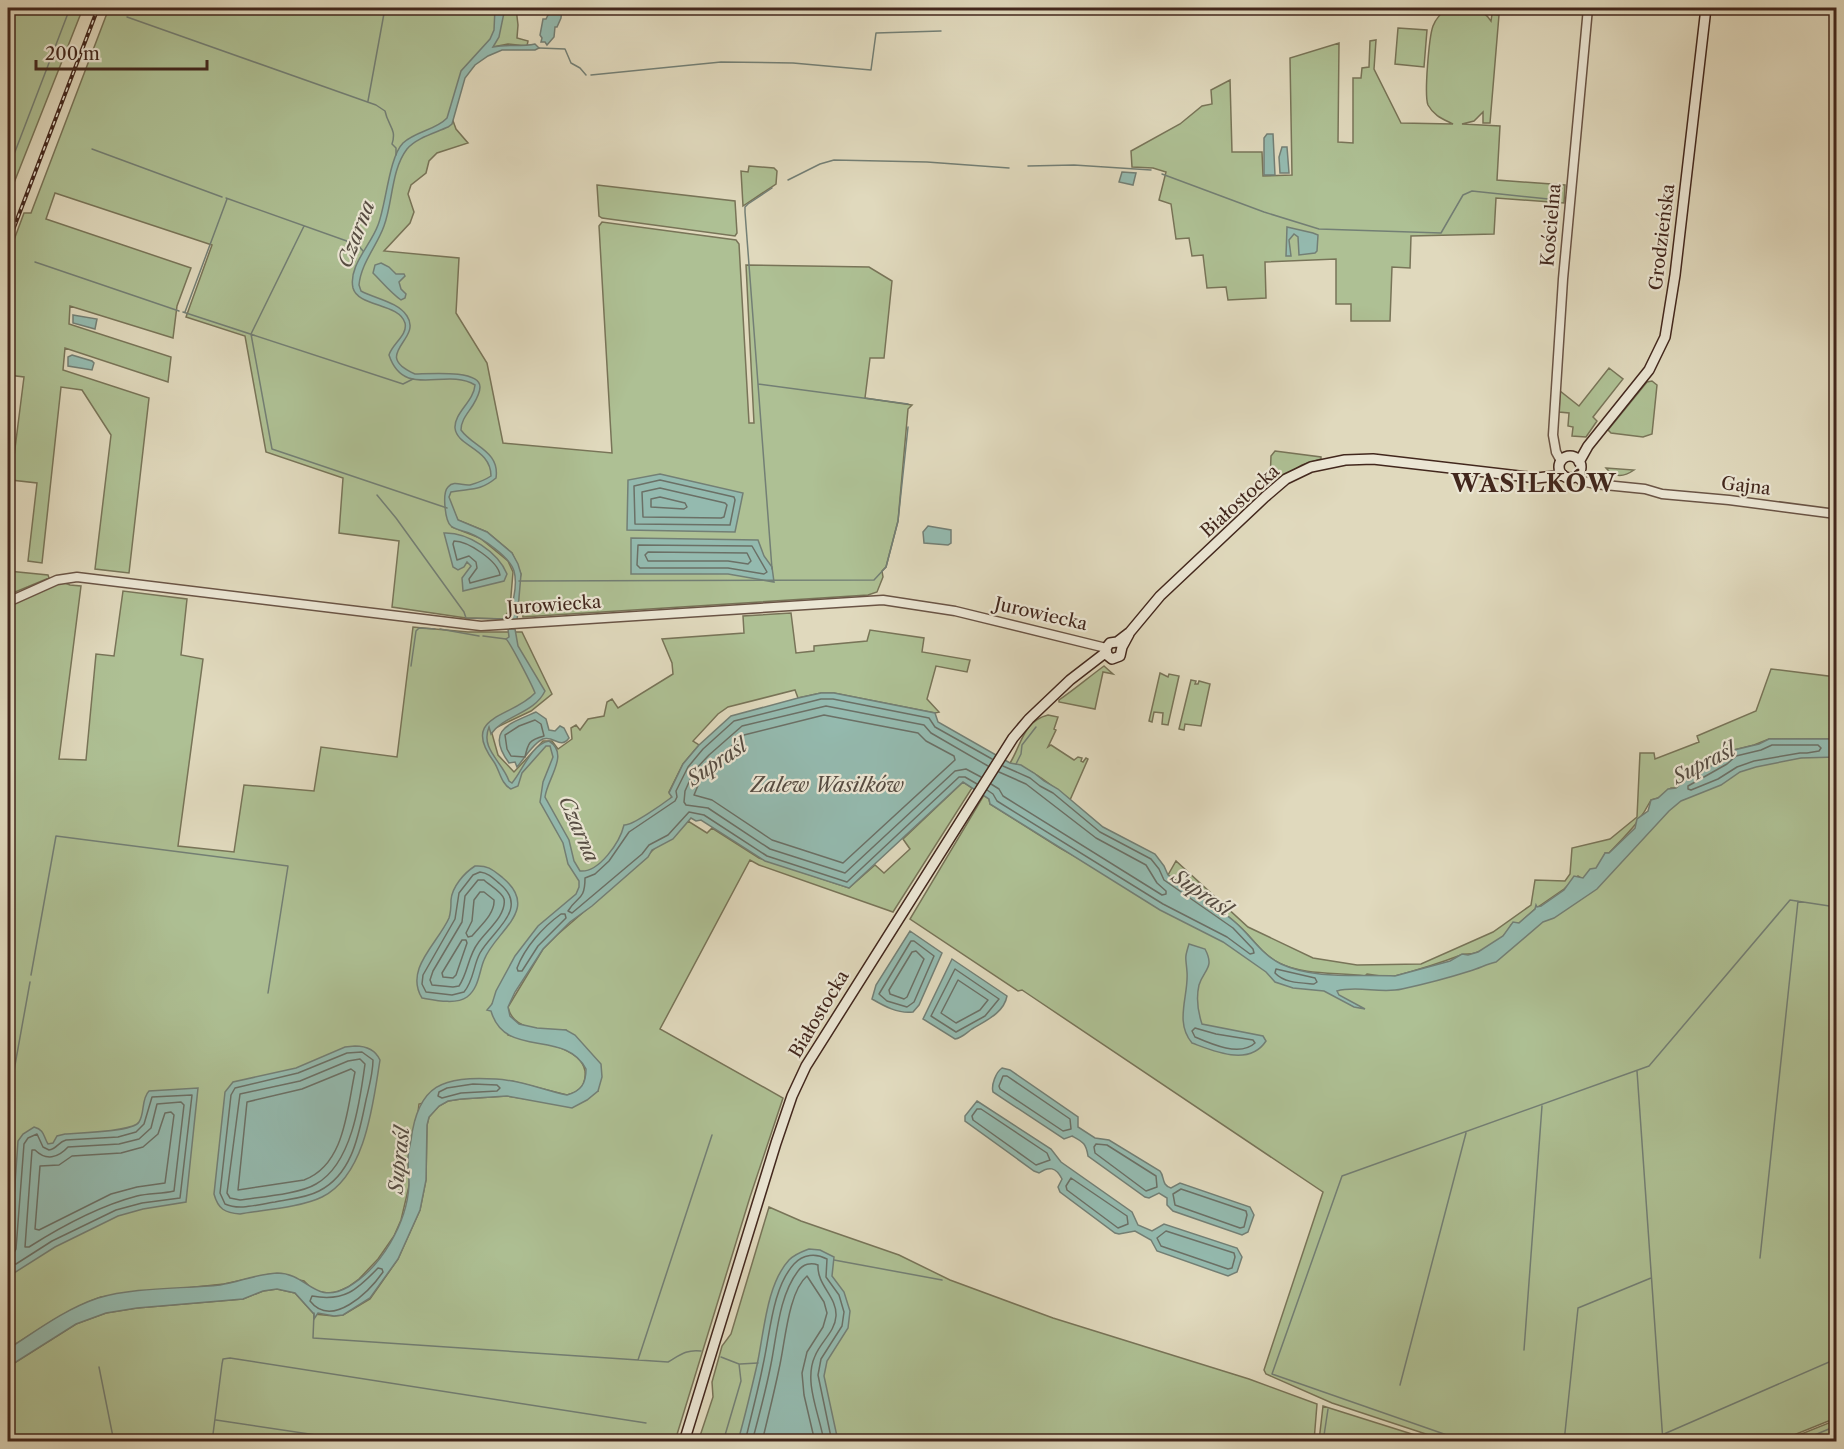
<svg xmlns="http://www.w3.org/2000/svg" width="1844" height="1449" font-family="'Libre Caslon Text',serif">
<rect width="100%" height="100%" fill="#e0d9bd"/>
<filter id="stains"><feTurbulence type="fractalNoise" baseFrequency=".00333" numOctaves="4"/><feColorMatrix values="0 0 0 0 .2 0 0 0 0 .09 0 0 0 0 .02 0 0 0 .5 -.17"/></filter>
<radialGradient id="worn" r=".72"><stop offset=".6" stop-color="#630" stop-opacity="0"/><stop offset="1" stop-color="#630" stop-opacity=".3"/></radialGradient>
<path fill="#aec094" stroke="#787458" stroke-width="1.5" d="M8,8H83L8,198Z
M109,8H516L518,25L517,38L528,41L527,46L508,44L493,47L463,73L452,118L456,129L468,143L437,153L429,161L426,173L411,185L408,194L414,212L410,223L384,251L459,258L456,313L487,363L503,443L612,453L599,226L602,222L736,240L739,244L749,423H754L746,265L869,267L892,281L884,358H870L865,398L912,405L908,409L898,521L886,567L882,571L883,577L877,592L868,595L523,617L516,595L521,574L512,553L487,532L458,520L455,514L452,527L480,538L508,561L513,572L510,608L504,619L466,618L392,607L399,541L339,533L343,478L266,452L245,336L186,317L212,245L55,193L46,219L191,268L177,306L173,338L70,306L69,324L171,357L168,382L65,348L63,370L149,398L129,573L95,569L111,435L82,390L61,387L42,563L28,561L37,483L11,480L24,377L8,375V256L24,213H31Z
M1448,8C1465,5 1481,6 1491,21L1492,14L1499,15L1490,123H1483V112L1474,121L1462,124L1500,126L1497,180L1565,185L1564,203L1496,198L1494,234L1411,236L1410,268L1392,267L1390,321H1351V304H1336V259L1265,262L1266,298L1228,300L1226,287L1207,288L1203,255L1192,256L1189,238L1176,239L1171,204L1159,200L1166,172L1153,168L1132,167L1131,151L1180,124L1202,106L1212,104L1211,90L1230,80L1232,152H1262L1263,176L1292,175L1290,58L1339,43L1338,142L1353,143V78H1361L1362,68L1369,67L1370,41L1376,40L1374,69L1401,123L1453,124C1443,119 1434,116 1428,105C1424,95 1429,37 1433,26C1436,18 1441,13 1448,8Z
M1398,28L1427,30L1424,67L1395,64Z
M749,166L774,168L777,171L776,184L743,206L741,171L748,172Z
M597,185L735,201L737,233L735,236L602,218L599,216Z
M1609,368L1623,379L1593,417L1597,421L1586,437L1572,436L1573,427L1568,426L1569,413L1559,412L1560,391L1579,406Z
M1652,381L1657,385L1652,434L1643,437L1611,433L1608,430L1647,382Z
M1275,451L1321,457V459L1302,465L1276,481L1270,482L1271,456Z
M1606,468L1634,470C1624,477 1614,478 1606,468Z
M8,571L48,575L49,578L8,595Z
M57,580L70,585L81,586L59,759L86,760L96,654L114,656L123,591L187,599L181,655L203,659L178,846L234,852L244,785L314,791L321,747L397,757L413,627L468,632H522L552,694L531,711L491,730L498,755L514,772L543,741H552L558,749L572,739L571,728L576,725L580,730L588,719L604,716L607,702L612,699L618,708L673,674L672,663L662,639L744,633L743,616L791,613L796,653L814,651V646L867,641L870,630L924,638L922,652L970,660L967,672L936,666L927,699L939,712L935,713L834,693H821L798,698L795,690L728,707L718,714L693,741L699,745L683,764L669,792L672,797L492,1004L508,1035C530,1040 589,1046 585,1077C584,1088 577,1092 567,1095L512,1081L419,1104L409,1186L401,1220L394,1236L378,1259L359,1279L348,1287L337,1292L328,1293L314,1291L304,1281L270,1274L224,1284L101,1297C67,1309 38,1330 8,1349V602Z
M1104,666L1113,674L1103,672L1095,709L1059,702V700C1075,689 1089,677 1104,666Z
M1771,669L1836,677V744L1831,739H1769L1754,745L1734,750L1724,759L1707,769L1689,777L1676,788H1671L1658,798L1651,800C1640,822 1626,835 1609,853H1605L1604,857L1666,804L1750,761L1836,755V1418L1779,1441H1447L1332,1403L1266,1374L1264,1370L1323,1192L1028,994L1022,990L1018,991L910,919L984,795L989,799L990,804L1060,848L1228,941L1280,980L1385,984L1473,962L1581,878L1578,876L1564,889L1535,909L1519,923L1511,925C1506,938 1488,949 1475,953C1470,955 1465,953 1461,955C1440,963 1418,970 1395,976C1389,978 1373,975 1367,974L1365,976C1337,972 1305,976 1279,963C1261,954 1251,935 1236,923C1215,905 1190,891 1168,875L1176,861L1248,927L1313,958L1357,965L1421,964L1493,932L1531,905L1535,880L1565,881L1570,874L1572,848L1610,839L1637,817L1640,753H1654L1655,759L1699,742L1697,736L1756,711Z
M1160,673L1168,677L1169,674L1179,676L1168,725L1162,724L1163,713L1154,712L1152,722L1149,721Z
M1191,680L1196,681L1195,684H1198L1199,681L1210,684L1201,726L1185,724L1184,730L1179,729Z
M1048,715L1058,717L1054,729L1056,730L1048,747L1051,745L1074,760L1078,757L1082,758L1081,761L1083,762L1086,758L1088,759L1070,800C1052,786 1032,768 1010,763C1021,746 1023,721 1048,715Z
M963,782L972,788L893,912L759,865L750,860L660,1029L783,1098L750,1197L675,1441H8V1367L76,1324L106,1313L137,1308L243,1299L263,1291L277,1289L295,1293L314,1314L334,1316L343,1315L370,1299L398,1259L420,1210L426,1180L427,1125L429,1117L439,1106L448,1101L461,1099L507,1096L533,1100L598,1091L566,1030C546,1030 513,1032 508,1007L543,949L557,935L647,857C657,841 677,836 688,821L707,833L712,828L759,858L849,888L875,865L884,873L910,849L903,839Z
M769,1207L801,1221L899,1255L950,1280L1053,1318L1249,1379L1317,1404L1314,1441L698,1442L713,1397L712,1382L722,1346L731,1334Z
M1323,1406L1434,1441H1319Z
M1836,1420V1441H1784Z"/>
<path fill="#94baaf" stroke="#737f75" stroke-width="1.5" d="M495,8H505L499,37L493,47C508,44 521,47 535,44L539,48L535,50H502L488,56L475,65L465,78L452,124L448,127C435,133 416,138 407,149C391,170 393,202 384,226C377,246 361,263 359,285L361,291C376,299 398,302 407,316C423,340 370,354 415,374C427,374 480,369 480,387C480,393 476,400 473,405C468,413 461,420 461,430C473,447 500,451 496,478C479,492 470,488 451,492L449,497L458,520L487,532L512,553L518,564L521,574L517,621H507C512,607 518,585 514,571C510,557 482,538 469,533C464,531 456,530 451,526C445,521 442,493 448,487C454,480 462,486 470,485C477,483 485,480 491,476C491,448 457,447 455,428C454,413 474,401 475,385C445,367 404,400 389,355C392,344 408,335 405,323C399,303 358,307 353,288C348,266 371,245 378,225C386,205 389,157 403,143C416,131 436,130 447,118L461,71L490,39L494,30Z
M546,8H562L561,18L557,27H555L554,37L547,45L545,42H541L542,38L540,35L543,19H546L548,15L545,12Z
M1267,134H1273L1275,175H1264V138Z
M1282,147H1287L1289,173H1280L1279,157Z
M1122,172L1136,173L1133,185L1119,182Z
M1287,227L1313,233L1318,235L1317,251L1315,253L1299,255L1298,237L1294,234L1289,240L1291,256H1286Z
M381,263L389,267L396,274H404L405,276L399,282L401,289L406,294L405,298L401,300C391,293 382,282 373,273L375,265Z
M73,315L97,319L95,329L73,323Z
M72,355L92,361L94,363L92,370L68,366V357Z
M660,474L743,493L735,532L627,530L628,480Z
M928,526L951,530V543L948,545L924,543L923,532Z
M444,533C468,532 498,552 507,574L504,581L463,591L462,578L471,566L467,562L464,567L458,570L453,567Z
M631,538L758,540L764,556L772,567L774,582L728,574H631Z
M508,629H515L518,646L545,691C534,714 504,715 491,734L489,727C480,749 502,761 509,781L512,783C522,772 531,744 549,741C570,754 547,779 545,797L569,840L574,861L580,871C599,873 620,842 624,825C632,826 664,803 672,797L669,793L683,764L699,745L731,716L798,698L821,693H834L935,713L938,722L1010,763L1021,765L1034,773L1044,781L1058,789L1103,827L1155,854L1164,866L1168,875C1190,891 1216,905 1236,923C1251,936 1262,955 1281,964C1316,980 1358,974 1395,976L1450,961L1462,954L1468,955L1478,952L1503,936L1513,922L1519,923L1535,909L1536,905L1537,907L1541,906L1564,890L1574,876L1583,878L1590,869L1596,868L1605,853H1609L1635,828L1637,819L1648,811L1651,800L1658,798L1668,789L1676,788L1689,777L1707,769L1716,762L1724,759L1734,750L1759,744L1769,739H1834L1836,740V757L1801,758L1756,767L1740,772L1721,785L1681,801L1669,811L1597,889L1554,918L1543,922L1496,962C1487,964 1480,968 1470,971C1448,978 1425,984 1402,989C1381,994 1357,985 1337,991L1339,995L1365,1009L1354,1007L1324,991L1293,988L1275,982L1266,972L1223,942L1160,910L990,804L989,799L963,782L849,888L765,861L701,820L696,821L691,818L673,839L652,850L648,857L592,906L570,922L543,949L515,992L508,1007L510,1016L519,1024L537,1028L566,1030L575,1035L601,1064L602,1077L598,1091L587,1100L572,1108L507,1096L461,1099L448,1101L439,1106L429,1117L427,1125L426,1180L420,1210L398,1259L370,1298L343,1315L334,1316L318,1313L314,1319V1314L295,1293L277,1289L263,1291L243,1299L137,1308L106,1313L76,1324L8,1367V1349C36,1331 65,1309 98,1298C135,1287 181,1289 220,1285C239,1282 257,1274 277,1273C308,1273 314,1306 348,1287C381,1268 407,1223 409,1185C409,1176 408,1167 408,1158C408,1152 410,1146 411,1140C418,1084 443,1076 496,1079C520,1080 543,1090 567,1095C581,1091 586,1084 586,1069C565,1028 505,1060 491,1011L487,1010L492,1004L496,991L515,956L538,926L576,894L579,887V881L568,864L563,843L540,802L543,782L553,757L550,746H546L522,773L518,786L511,789C501,784 500,771 494,762C459,715 512,718 535,693C533,687 510,642 506,639L509,637Z
M536,712L546,719L549,730L555,731L560,726L564,728L569,738C560,750 554,735 543,739C533,743 524,759 517,767L515,762L509,763C485,730 509,724 536,712Z
M475,866C488,865 493,870 503,878C541,910 495,931 484,960C479,972 479,988 467,997C456,1005 434,1000 422,998C404,969 438,943 449,918C451,912 451,906 451,900C452,887 464,873 475,866Z
M910,931L942,953L919,1005L913,1012C898,1014 884,1006 872,999L876,985Z
M1189,944L1205,949C1215,968 1204,969 1199,985C1196,998 1198,1012 1202,1024L1263,1036L1266,1041C1249,1067 1214,1051 1192,1043C1174,1022 1189,995 1187,972C1186,957 1184,960 1189,944Z
M952,959L1007,996C1004,1013 985,1021 972,1029C966,1033 962,1038 955,1039L923,1019Z
M355,1046C366,1046 375,1049 380,1060C373,1103 366,1175 322,1197C302,1207 263,1210 240,1214C225,1213 218,1209 214,1194L225,1092L233,1082L296,1068L345,1047Z
M1002,1068L1010,1070L1078,1117V1127L1095,1138L1109,1140L1160,1171C1165,1177 1161,1185 1171,1188L1180,1183L1250,1207L1254,1215L1248,1232L1242,1235L1173,1211L1167,1205V1198L1159,1193L1149,1198L1145,1197L1088,1156C1086,1143 1083,1142 1072,1136L1064,1139L993,1092C991,1085 996,1072 1002,1068Z
M198,1088L186,1202L143,1209L118,1216L55,1247L14,1273L9,1269L18,1141L23,1134L34,1127C45,1130 43,1136 48,1144L53,1143L57,1136L65,1134C78,1133 133,1132 139,1122C145,1113 141,1099 149,1091Z
M977,1101L1051,1149L1061,1162L1132,1212L1138,1225L1152,1231L1164,1224L1237,1248L1242,1257L1237,1272L1228,1276L1157,1251L1151,1240L1135,1231L1119,1234L1115,1233L1060,1192L1058,1187L1062,1179C1056,1167 1049,1166 1039,1173L1034,1171L965,1121V1116Z
M809,1249L820,1250L834,1257L832,1276L844,1292L850,1311L848,1328L827,1361L824,1376L838,1441H738C745,1416 751,1391 757,1365C764,1334 766,1285 789,1260C795,1254 801,1252 809,1249Z"/>
<g fill="none" stroke-linecap="round" stroke-linejoin="round">
<path stroke="#6b7066" stroke-width="1.5" d="M660,480L734,497L735,500L730,525L635,524L634,486Z
M660,488L725,503L727,505L724,517L721,518L643,517L642,492Z
M660,497L685,503L687,507L684,509L651,507V499Z
M454,541C468,541 498,561 500,575L470,583L469,579L477,568L476,562L469,556L457,560L453,544Z
M638,545L752,546L767,572L764,574L728,568H640L637,565Z
M648,552L747,553L751,561L748,564L728,561H648L645,555Z
M824,715L918,733L926,741L954,756L955,760L843,863L772,840L712,800L694,795L702,776L715,761L744,735Z
M535,720L541,724L544,736C529,740 528,743 525,757L511,756L507,749L505,735L519,726Z
M1772,745H1818L1821,748L1819,751L1807,753H1800L1754,761L1737,767L1718,779L1691,790L1688,789V786L1727,764L1736,756L1761,750Z
M981,777L966,769L955,771L845,873L770,849L708,808L686,805L684,802L685,791L694,771L709,755L742,726L826,706L924,725L931,733L988,766
M977,784L965,777H959L847,882L767,856L704,815L689,812L668,835L649,845L642,854L572,913L568,911C577,896 585,901 585,878L595,874L609,861L629,832L675,801L677,797L676,791L688,767L703,749L734,721L821,699H833L929,718L935,727L992,759
M991,784L999,789L1003,796L1162,895L1166,894V891L1157,883L1146,865L1096,838L1026,784L999,772
M987,790L993,794L997,801L1163,904L1227,937L1250,954L1254,953L1253,949L1233,928L1164,880L1159,869L1151,859L1100,832L1053,793L1040,786L1030,778L1003,766
M480,872C489,873 494,879 500,884C530,909 492,931 480,953C473,966 474,980 464,992L452,995L426,992L422,984L423,975L455,919L459,893L473,875Z
M478,880H484C489,885 502,892 504,899C507,915 486,931 478,943C468,956 468,973 459,986L453,987L432,985L430,980L433,971L462,922L465,896Z
M480,892H484L494,900C495,914 480,926 472,936L468,937L466,933L472,921L474,900Z
M561,914H565L566,918L538,946L522,971H518L517,968C525,947 543,927 561,914Z
M462,940H466L467,943L456,975L453,978L443,977L442,973Z
M911,941H914L934,956L914,1002L907,1007L887,1001L879,994Z
M916,951L924,959L907,997L904,999L890,994L889,990L912,952Z
M955,969L999,999L985,1016L956,1032L931,1016Z
M1276,969L1315,978L1317,982L1314,984C1301,983 1284,983 1275,973Z
M958,980L988,1000L980,1010L956,1023L941,1013Z
M1195,1028L1216,1034L1253,1040L1255,1043C1240,1057 1211,1044 1195,1037L1192,1031Z
M362,1052L373,1060C373,1073 369,1087 366,1100C359,1133 353,1174 319,1191C306,1198 289,1199 275,1202C259,1204 240,1211 225,1204L220,1193L231,1095L235,1088L298,1073L347,1053Z
M360,1059L365,1064C360,1101 352,1164 316,1184C300,1194 259,1197 240,1200L230,1198L227,1193L240,1094L300,1081L348,1061Z
M351,1069L355,1072C347,1109 345,1165 304,1180L238,1190L247,1102L302,1089Z
M1003,1076H1007L1070,1119L1071,1129L1063,1131L1000,1089L999,1086Z
M473,1084L497,1085L500,1088L497,1091L461,1093L442,1098L438,1096L439,1092L447,1088Z
M181,1102L184,1105L174,1191C162,1194 149,1193 137,1196C99,1206 62,1226 29,1247H25L32,1150H35C46,1161 58,1158 68,1147L119,1144L139,1139L151,1128L157,1104Z
M977,1109H981L1047,1153L1050,1160L1036,1165L973,1120L972,1116Z
M171,1112L174,1115L165,1183L137,1187L111,1194L39,1230L35,1229L40,1166L59,1165L72,1156L121,1153L143,1147L158,1134L165,1113Z
M1096,1144L1107,1145L1156,1176L1157,1187L1146,1191L1095,1153L1094,1147Z
M1071,1178L1127,1216L1128,1224L1118,1228L1067,1190L1066,1186Z
M1181,1189L1246,1211L1247,1215L1244,1227L1240,1228L1175,1205L1173,1194Z
M1166,1231L1234,1253L1235,1257L1232,1268L1228,1269L1161,1246L1157,1238Z
M8,1254H13L16,1249L24,1144L28,1138L37,1134L43,1147L49,1150C57,1149 58,1142 66,1140L118,1137L136,1132L144,1124L152,1097L192,1095L180,1198L142,1203L116,1210L52,1241L16,1264L8,1263
M378,1268L382,1269L383,1272C369,1292 332,1329 310,1301L312,1296C344,1302 357,1290 378,1268Z
M745,1442C751,1416 758,1391 763,1365C770,1335 772,1288 794,1264C803,1254 816,1253 827,1259L826,1277L839,1295L844,1312L842,1326L821,1359L818,1375L832,1442
M752,1442C759,1416 766,1390 771,1364C777,1334 779,1296 798,1271C803,1264 811,1262 818,1265C817,1286 837,1296 836,1316C835,1332 821,1341 815,1356C803,1382 820,1415 824,1442
M762,1442C768,1417 774,1393 779,1369C785,1344 788,1292 807,1276L824,1302L827,1313L823,1327L807,1352L802,1373L804,1395L815,1442"/>
<path stroke="#737f75" stroke-width="1.5" d="M127,17L376,105L385,111C388,126 397,129 392,144L396,148V155
M539,48L565,49L571,63L580,68L586,75
M591,75L721,62L793,63L871,70L876,33L941,31
M368,101L385,8
M92,149L222,197
M1028,166L1074,165L1151,170
M8,170L70,8
M1162,174L1264,212L1319,229L1441,233L1463,195L1472,191L1558,200
M788,180L820,164L834,160L927,162L1009,168
M772,188L748,204L745,207V212L772,569
M226,198L358,245L363,251
M304,226L251,334L272,449L447,508
M35,262L179,311
M183,312L403,384L413,379
M185,312L227,199
M758,384L908,404
M377,495L396,518L464,612L466,618L508,619
M519,581L874,580L886,567L898,521L908,427
M440,629L479,636
M483,636L506,639
M411,666L416,631L419,628L435,629
M1016,764L1021,754L1022,745L1036,727
M31,975L56,836L288,866L268,993
M1637,1071L1663,1442
M8,1085L10,1084L13,1076L30,982
M1760,1258L1798,901
M834,1260L942,1280
M8,1288L14,1273
M314,1313L313,1338L668,1362C680,1355 687,1349 701,1351
M1524,1350L1542,1106
M721,1357L739,1364L741,1381L723,1442
M638,1360L712,1135
M740,1364L758,1363
M99,1367L114,1442
M1400,1385L1466,1133
M216,1420L363,1442
M1664,1434L1836,1359
M212,1442L222,1364L223,1359L230,1358L646,1423
M1323,1442L1328,1409
M1467,1442L1272,1374L1342,1176L1649,1066L1790,900L1836,907
M1564,1442L1578,1308L1651,1278
M1798,1442L1836,1426"/>
<defs>
<path id="tertiary" d="M1561,461L1556,452L1553,435L1563,279L1588,8
M1575,476L1582,481L1595,484L1645,489L1662,494L1729,500L1836,514
M8,602L57,580L77,577L481,626L883,600L955,611L1106,648"/>
<path id="secondary" d="M1559 467a11 11 0 1 1 22 0a11 11 0 1 1-22 0Z
M1579,462L1588,446L1649,370L1665,337L1675,275L1706,8
M1117,642L1130,632L1160,596L1265,497L1286,479L1311,467L1345,460L1373,459L1537,478L1563,475
M1117,642L1110,643L1106,648L1107,655L1112,659L1120,656L1122,647L1129,634
M684,1442L776,1143L792,1096L806,1066L1013,738L1029,719L1070,680L1105,653"/>
</defs>
<use href="#tertiary" stroke="#6a5445" stroke-width="11"/>
<use href="#secondary" stroke="#42271d" stroke-width="12"/>
<use href="#tertiary" stroke="#ebe6d4" stroke-width="8"/>
<use href="#secondary" stroke="#ebe6d4" stroke-width="9"/>
<defs>
<path id="rail" d="M8,243L98,8"/>
</defs>
<use href="#rail" stroke="#42271d" stroke-width="4"/>
<use href="#rail" stroke="#ebe6d4" stroke-width="1.5" stroke-dasharray="4.5" stroke-linecap="butt"/>
</g>
<g text-anchor="middle" dominant-baseline="central" stroke-width="4.5" stroke-linejoin="round" paint-order="stroke">
<g font-size="18" fill="#42271d" stroke="#ebe6d4">
<text transform="translate(1551 225) rotate(-85)">Kościelna</text>
<text transform="translate(1662 237) rotate(-83)">Grodzieńska</text>
<text transform="translate(1746 486) rotate(7)">Gajna</text>
<text transform="translate(1240 501) rotate(-42)">Białostocka</text>
<text transform="translate(554 605) rotate(-4)">Jurowiecka</text>
<text transform="translate(1041 614) rotate(13)">Jurowiecka</text>
<text transform="translate(819 1014) rotate(-59)">Białostocka</text>
</g>
<g font-size="20" font-style="italic" fill="#564c42" stroke="#ebe6d4">
<text transform="translate(356 234) rotate(-69)">Czarna</text>
<text transform="translate(717 762) rotate(-34)">Supraśl</text>
<text transform="translate(1704 763) rotate(-27)">Supraśl</text>
<text x="827" y="785">Zalew Wasilków</text>
<text transform="translate(579 829) rotate(66)">Czarna</text>
<text transform="translate(1202 893) rotate(34)">Supraśl</text>
<text transform="translate(399 1160) rotate(-84)">Supraśl</text>
</g>
<g font-size="24" font-weight="bold" letter-spacing="1.5" fill="#42271d" stroke="#ebe6d4">
<text x="1534" y="483">WASILKÓW</text>
</g>
</g>
<rect width="1844" height="1449" fill="none" stroke="#e0d9bd" stroke-width="30"/>
<rect x="9" y="9" width="1826" height="1431" fill="none" stroke="#42271d" stroke-width="3"/>
<rect x="15" y="15" width="1814" height="1419" fill="none" stroke="#42271d" stroke-width="1.5"/>
<path d="M36 60v9h171v-9" fill="none" stroke="#42271d" stroke-width="3"/>
<text x="45" y="60" font-size="18" fill="#42271d" stroke="#ebe6d4" stroke-width="4.5" paint-order="stroke">200 m</text>
<rect width="100%" height="100%" filter="url(#stains)"/>
<rect width="100%" height="100%" fill="url(#worn)"/>
</svg>
